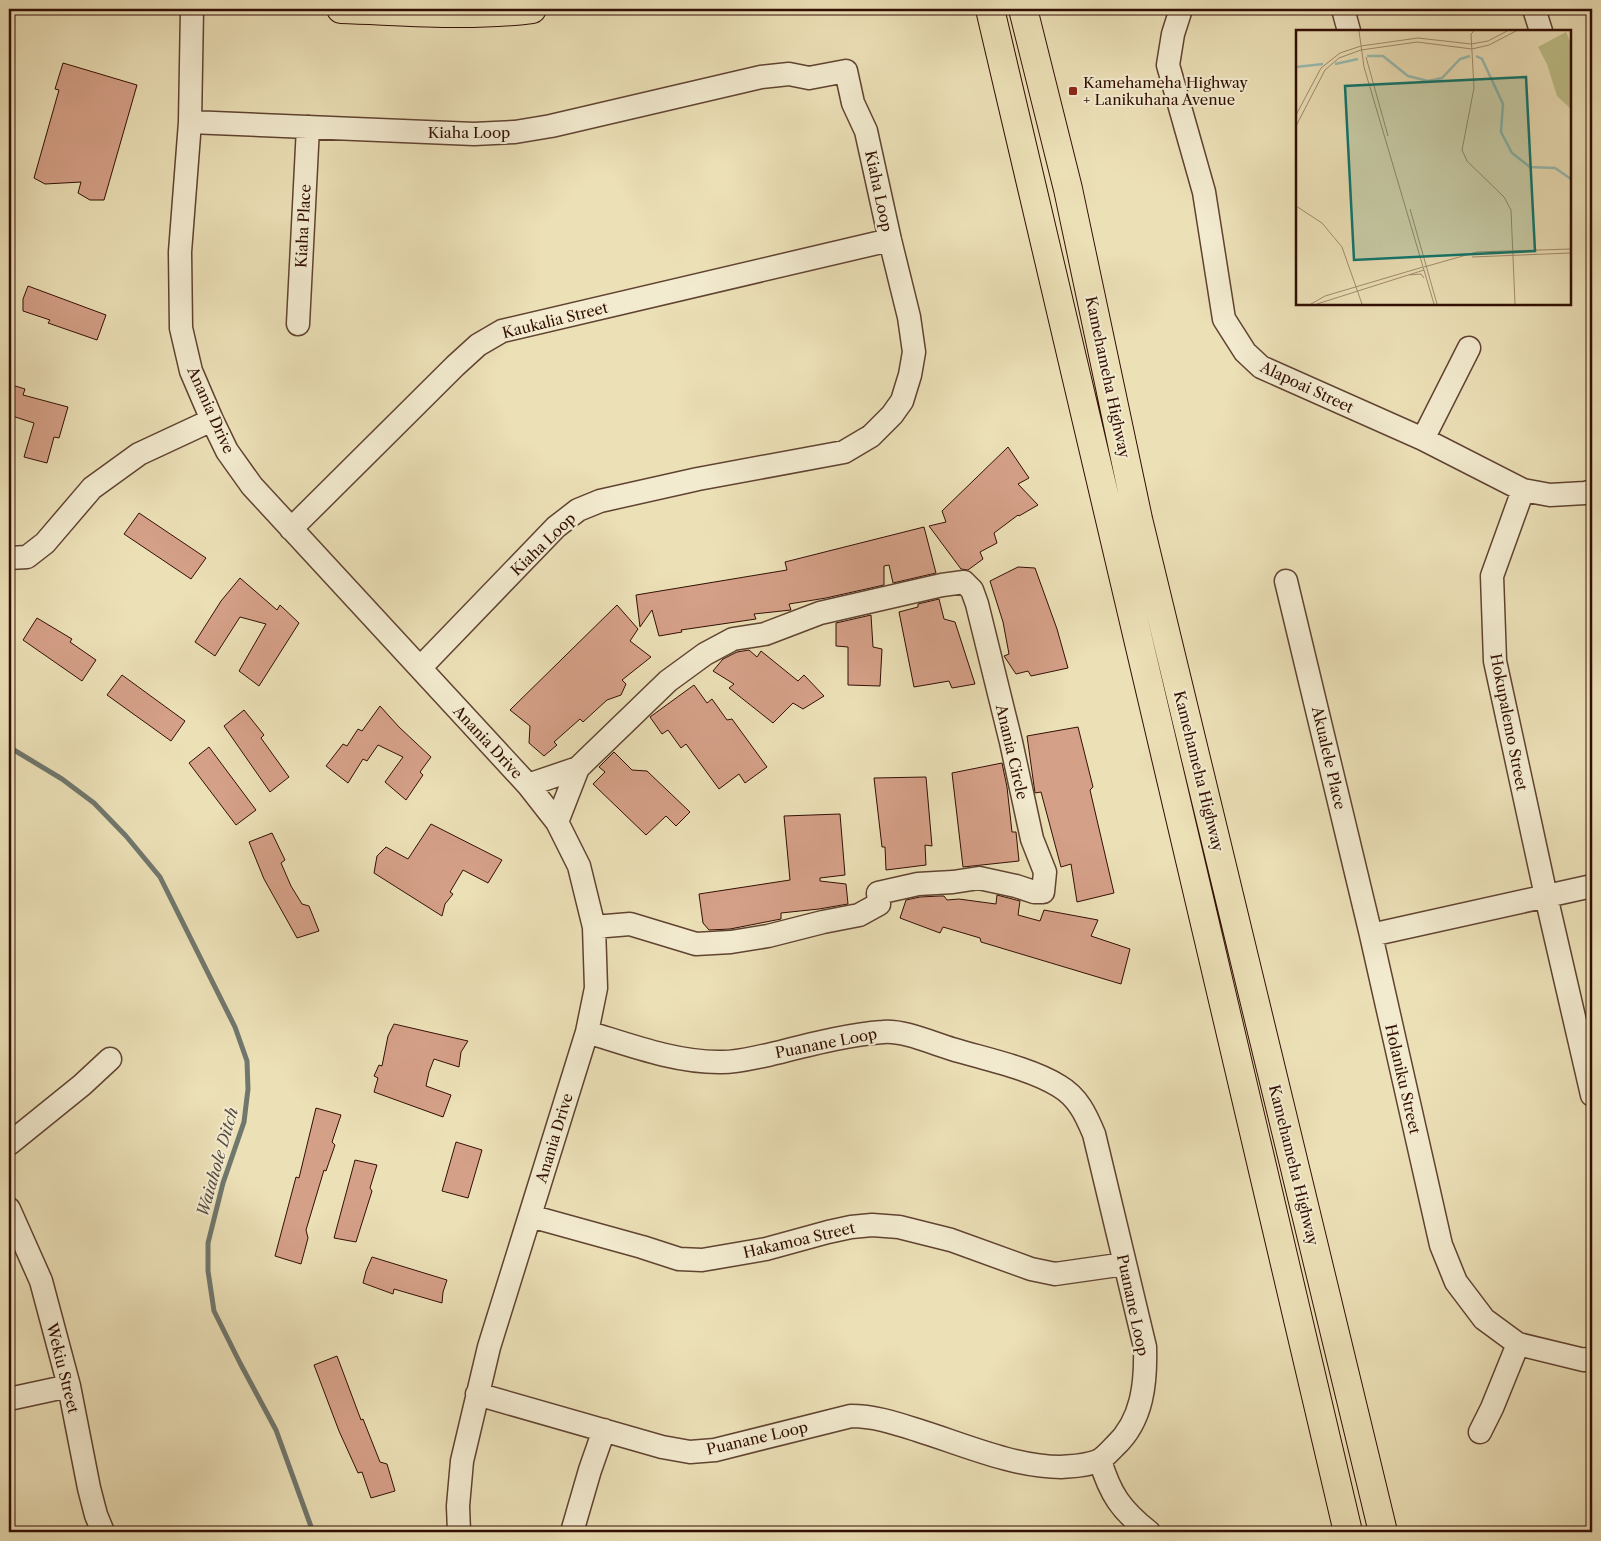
<svg xmlns="http://www.w3.org/2000/svg" width="1601" height="1541" font-family="'Libre Caslon Text',serif">
<rect width="100%" height="100%" fill="#ece0b7"/>
<filter id="stains"><feTurbulence type="fractalNoise" baseFrequency=".004" numOctaves="4"/><feColorMatrix values="0 0 0 0 .2 0 0 0 0 .09 0 0 0 0 .02 0 0 0 .5 -.17"/></filter>
<radialGradient id="worn" r=".72"><stop offset=".6" stop-color="#630" stop-opacity="0"/><stop offset="1" stop-color="#630" stop-opacity=".3"/></radialGradient>
<g fill="none" stroke-linecap="round" stroke-linejoin="round">
<path stroke="#70776d" stroke-width="5" d="M9,747L62,779L94,803L126,836L160,877L235,1027L247,1061L248,1089L244,1122L223,1183L208,1243V1271L214,1311L240,1363L276,1430L313,1532"/>
</g>
<path fill="#d5a088" stroke="#320f04" d="M63,63L137,85L104,200H90L78,193L81,182L45,184L34,178L59,90L55,89Z
M28,286L106,315L97,340L48,323L50,320L23,311V299Z
M9,384L25,389L23,395L68,407L59,438L54,437L47,463L24,457L34,423L9,415Z
M1008,447L1029,478L1018,484L1038,505L1019,516L1018,515L994,533L997,543L980,552L983,559L968,570L961,569L929,526L946,522L942,511Z
M139,513L206,558L191,579L124,534Z
M924,527L936,573L893,583L889,565L884,566V585L826,598L789,604L791,610L754,614L756,619L681,630L682,632L659,636L652,610L640,627L636,595L787,570L785,562Z
M1018,567L1035,568L1057,629L1068,668L1031,676L1028,671L1016,674L1004,656L1009,654L1003,622L990,581Z
M240,578L277,610L280,605L299,623L259,686L239,671L266,624L240,617L215,656L195,642L221,601Z
M939,599L944,619L955,622L975,684L952,688L949,681L914,687L899,612L918,607V604Z
M617,605L638,629L630,641L651,657L622,680L626,684L621,695L607,700L583,722L580,719L554,742L557,745L544,756L529,743L530,726L510,710Z
M871,615L873,647L882,649L880,686L848,685V647L836,646V623Z
M37,618L72,639L70,642L96,660L82,681L23,640Z
M749,650L757,657L761,651L798,681L804,675L824,696L803,709L793,703L773,723L729,688L734,684L713,671L723,659L737,652Z
M122,675L185,721L171,741L107,695Z
M694,685L707,703L712,699L727,720L732,719L767,767L745,783L739,774L719,789L686,744L681,748L668,730L662,734L650,717Z
M380,706L399,727L431,757L420,772L423,775L406,800L385,782L403,757L378,745L367,761L363,759L348,783L326,766L343,744L347,746L358,729L362,731Z
M244,710L264,735L261,738L289,777L270,792L224,726Z
M1078,727L1093,787L1090,790L1114,893L1077,902L1071,864L1061,867L1041,792L1035,793L1027,736Z
M209,747L256,810L236,825L189,763Z
M614,752L632,770L647,771L690,812L676,826L666,816L646,835L593,784L605,772L599,767Z
M1002,763L1007,787L1012,832H1016L1019,861L963,867L952,773Z
M926,777L932,846L925,845L926,865L886,870L885,847H882L874,778Z
M840,814L845,875L820,878V881L846,884L848,904L819,909L781,913V919L730,929L709,930L703,923L699,894L790,880L784,816Z
M431,824L502,860L488,883L463,870L450,892L453,894L445,904L442,916L374,873L377,856L386,847L408,859Z
M272,833L285,860L281,863L291,886L302,904L309,906L319,931L297,938L264,879L249,842Z
M997,895L1020,901L1018,915L1040,921L1044,910L1098,920L1091,936L1130,949L1121,984L981,942L980,938L943,927L940,933L900,918L906,900L920,897L940,896H944L947,900L959,899L996,904Z
M394,1024L468,1041L461,1052L459,1067L434,1059L429,1072L426,1086L451,1095L443,1117L374,1092L378,1078L374,1076L379,1065L382,1066L388,1036Z
M316,1108L341,1115L332,1142L335,1145L326,1171L324,1170L306,1230L308,1238L301,1264L275,1256L296,1177L299,1178Z
M456,1142L482,1150L468,1198L442,1191Z
M355,1160L377,1165L370,1188L372,1191L356,1242L334,1238Z
M372,1257L447,1280L443,1292L442,1303L394,1289L393,1294L363,1283L366,1271Z
M337,1356L361,1420L363,1419L380,1462L387,1464L395,1491L371,1498L362,1472L358,1473L339,1431L314,1365Z"/>
<g fill="none" stroke-linecap="round" stroke-linejoin="round">
<defs>
<path id="minor" d="M192,9L190,122L180,252L181,328L191,371L212,420L227,451L252,486L528,785L557,822L579,866L594,927L596,988L587,1032L489,1347L462,1461L458,1506L459,1532
M1181,9L1173,34L1168,65L1204,192L1224,319L1245,352L1261,367L1423,439L1523,490L1550,495L1585,493L1592,491
M1343,9L1349,31
M1534,9L1541,31
M190,122L474,134L515,132L551,126L761,77L789,74L809,78L846,71L853,103L866,131L890,240L909,317L914,352L910,375L902,401L892,415L871,436L844,452L698,479L600,501L578,510L556,527L420,668
M298,324L308,127
M1423,439L1469,348
M1523,490L1492,576L1495,661L1546,896L1592,1095
M291,529L455,366L478,345L502,331L890,240
M9,558L27,557L45,543L92,488L139,454L212,420
M1286,581L1371,935L1441,1245L1456,1282L1484,1319L1518,1344L1584,1360L1592,1358
M528,785L578,768L668,681L705,654L733,639L765,634L820,613L942,585L964,582L972,590L977,604L1011,742L1032,839L1045,872L1043,892H1034L1016,886L979,878L953,882L918,884L878,893L879,904L859,915L823,922L768,936L731,942L696,944L630,924L594,927
M557,822L578,768
M1371,935L1592,886
M9,1144L82,1085L110,1059
M9,1209L41,1281L69,1386L89,1488L96,1515L103,1532
M530,1216L642,1247L679,1259L702,1260L766,1249L828,1232L851,1227L872,1225L899,1227L951,1240L1031,1269L1055,1274L1125,1264
M477,1394L662,1447L690,1452L715,1450L851,1416C874,1416 895,1423 917,1430C962,1444 1014,1467 1061,1467C1074,1466 1086,1466 1098,1461C1104,1458 1110,1451 1115,1446C1143,1420 1146,1382 1145,1347L1094,1134C1086,1115 1078,1097 1059,1086C1030,1068 985,1059 952,1049C932,1043 903,1030 883,1032C844,1035 805,1046 768,1055C752,1058 735,1063 719,1062C674,1062 630,1045 587,1032
M9,1399L69,1386
M1480,1432L1492,1408L1518,1344
M1100,1460C1110,1494 1121,1510 1149,1532
M572,1532L590,1470L604,1430"/>
<path id="major" d="M341,9C404,11 469,17 532,9
M990,9L1348,1532
M1023,9L1068,189L1138,519L1383,1532"/>
</defs>
<use href="#minor" stroke="#604331" stroke-width="25"/>
<use href="#major" stroke="#320f04" stroke-width="30"/>
<use href="#minor" stroke="#f3ebd0" stroke-width="22"/>
<use href="#major" stroke="#ece0b7" stroke-width="28"/>
</g>
<rect fill="#8f2418" stroke="#f3ebd0" stroke-width="2" x="1068" y="86" width="10" height="10" rx="2.5"/>
<g text-anchor="middle" dominant-baseline="central" stroke-width="4" stroke-linejoin="round" paint-order="stroke">
<g font-size="15" fill="#320f04" stroke="#f3ebd0" text-anchor="start">
<text x="1083" y="82">Kamehameha Highway<tspan x="1083" dy="17">+ Lanikuhana Avenue</tspan></text>
</g>
<g font-size="15" fill="#320f04" stroke="#f3ebd0">
<text x="469" y="132">Kiaha Loop</text>
<text transform="translate(879 191) rotate(78)">Kiaha Loop</text>
<text transform="translate(303 226) rotate(-87)">Kiaha Place</text>
<text transform="translate(555 320) rotate(-14)">Kaukalia Street</text>
<text transform="translate(1108 377) rotate(78)">Kamehameha Highway</text>
<text transform="translate(1307 387) rotate(25)">Alapoai Street</text>
<text transform="translate(211 410) rotate(66)">Anania Drive</text>
<text transform="translate(543 544) rotate(-44)">Kiaha Loop</text>
<text transform="translate(1509 722) rotate(79)">Hokupalemo Street</text>
<text transform="translate(488 742) rotate(47)">Anania Drive</text>
<text transform="translate(1012 752) rotate(77)">Anania Circle</text>
<text transform="translate(1329 758) rotate(77)">Akualele Place</text>
<text transform="translate(1199 771) rotate(76)">Kamehameha Highway</text>
<text transform="translate(826 1043) rotate(-11)">Puanane Loop</text>
<text transform="translate(1403 1079) rotate(77)">Holaniku Street</text>
<text transform="translate(554 1138) rotate(-73)">Anania Drive</text>
<text transform="translate(1294 1165) rotate(76)">Kamehameha Highway</text>
<text transform="translate(799 1240) rotate(-13)">Hakamoa Street</text>
<text transform="translate(1133 1305) rotate(78)">Puanane Loop</text>
<text transform="translate(63 1368) rotate(76)">Wekiu Street</text>
<text transform="translate(757 1438) rotate(-13)">Puanane Loop</text>
</g>
<g font-size="16" font-style="italic" fill="#564c41" stroke="#f3ebd0">
<text transform="translate(217 1162) rotate(-74)">Waiahole Ditch</text>
</g>
</g>
<g transform="translate(1296 30)">
<rect width="275" height="275" fill="#ece0b7"/>
<path d="M270,2L275,14V79L261,66L251,34L242,17Z" fill="#bec08a"/>
<path fill="none" stroke="#99bcb3" stroke-width="2.5" d="M71,26H87L112,46L132,51L146,48L164,29L174,26M180,26L186,29L207,74L205,102L216,123L234,137L259,138L275,149M39,34L62,29M0,37L27,34"/>
<path fill="none" stroke="#a28c6f" stroke-width="1" d="M63,1L68,37L138,274M178,1L175,4L178,58L166,120L171,131L208,167L215,180L219,274M65,16L122,8L175,14L192,11L211,1M65,20L121,12L176,19L193,15L220,1M70,27L92,106M0,85L25,38L44,23L65,16M0,96L29,40L43,28L65,20M0,176L26,193L46,217L66,274M114,179L141,274M176,227L275,223M128,237L181,222L275,219M113,245L125,244L128,248M15,274L29,266L127,237M21,274L128,240"/>
<path fill="#0f766e" fill-opacity="0.15" stroke="#0f766e" stroke-width="2.5" d="M230,47L239,221L58,230L49,56Z"/>
<rect width="275" height="275" fill="none" stroke="#320f04" stroke-width="2.5"/>
</g>
<rect width="1601" height="1541" fill="none" stroke="#ece0b7" stroke-width="30"/>
<rect x="10" y="10" width="1581" height="1521" fill="none" stroke="#320f04" stroke-width="2.5"/>
<rect x="15" y="15" width="1571" height="1511" fill="none" stroke="#320f04"/>
<rect width="100%" height="100%" filter="url(#stains)"/>
<rect width="100%" height="100%" fill="url(#worn)"/>
</svg>
